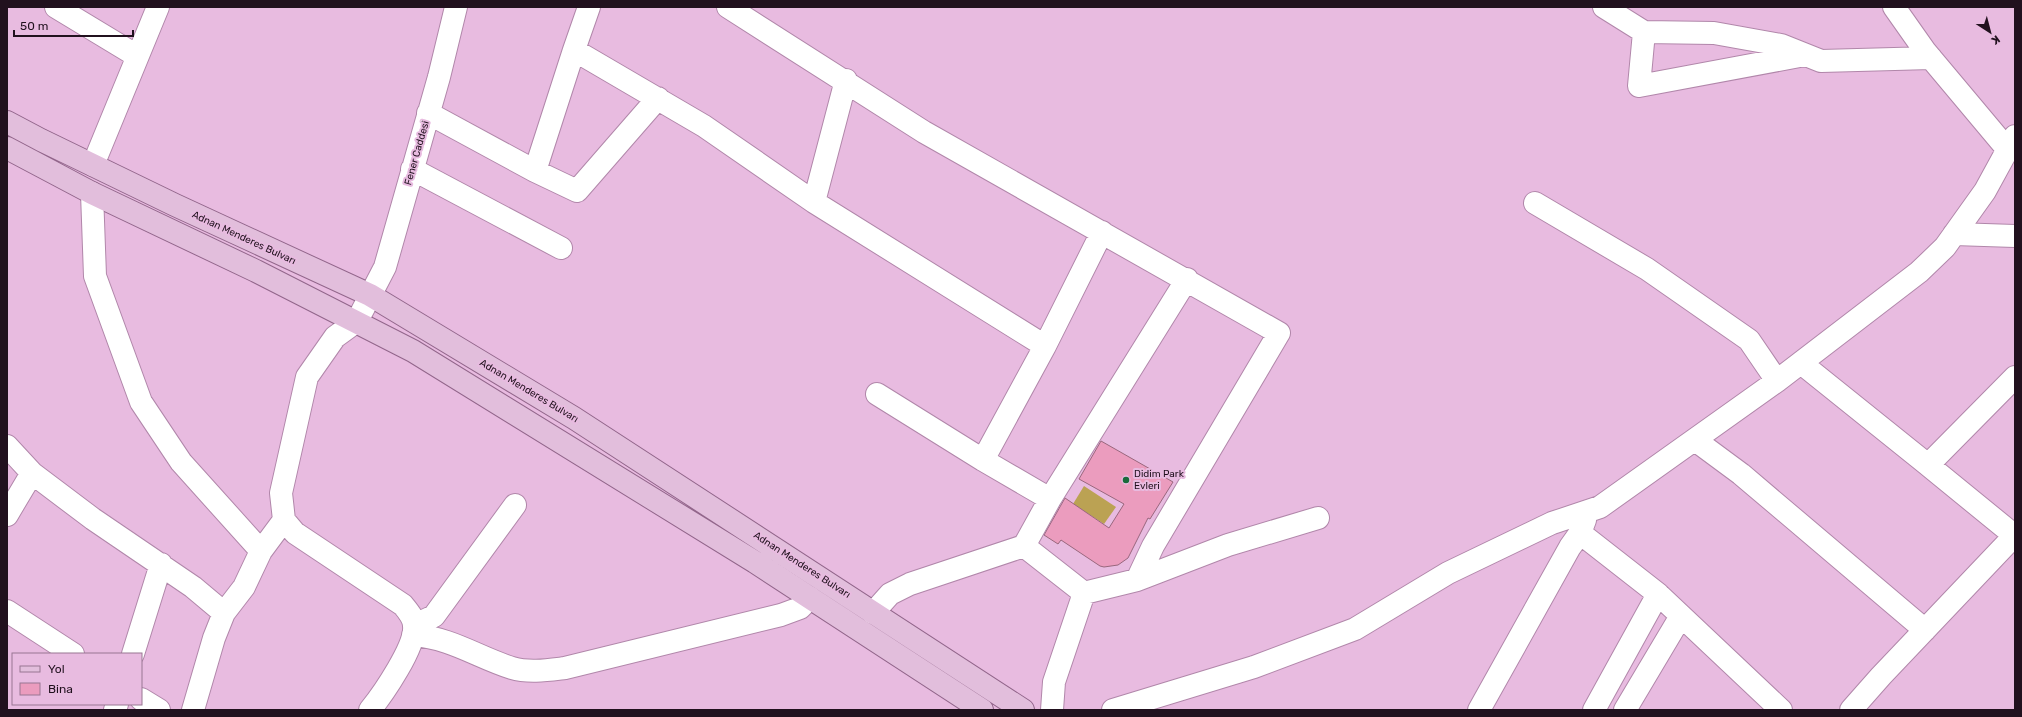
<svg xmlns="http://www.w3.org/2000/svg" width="2022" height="717" font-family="Rubik,sans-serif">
<rect width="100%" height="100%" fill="#e8bbe0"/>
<path fill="#bba253" d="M1084,486L1116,507L1104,524L1073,504Z"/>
<path fill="#eb9cbe" stroke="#99677d" d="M1101,441L1173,482L1150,519L1148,518L1128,558L1118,565L1104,567L1100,566L1061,540L1058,544L1044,535L1065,498L1109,528L1124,504L1079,479Z"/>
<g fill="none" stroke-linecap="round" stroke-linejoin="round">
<defs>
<path id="minor" d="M56,7L137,56
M589,7L574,50L704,126L814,202L1045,346
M728,7L924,132L1279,333L1153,546L1137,580
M1604,7L1644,32L1714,33L1781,45L1821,61L1931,58
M1894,7L1925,51L2008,150
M1644,32L1639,86L1805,55
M428,113L535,171L577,191L658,98
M93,165L158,7
M412,169L561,248
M535,171L574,50
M92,193L95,276L141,402L181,462L261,551
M814,202L846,80
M1535,203L1647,269L1749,340L1777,381
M1954,234L2015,236
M1801,363L1928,465L2015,377
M877,394L983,460L1050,499
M1695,440L1741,474L1925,630
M7,446L32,473L93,519L193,587L224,613
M983,460L1045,346L1102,232
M1928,465L2015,536
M7,515L32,473
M1580,533L1658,594L1781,710
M1024,546L1084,593L1137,580L1228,545L1318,518
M7,611L73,654
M873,613L890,594L910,584L1024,546L1050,499L1187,279
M415,625L434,616L515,505
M413,635C452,638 477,657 512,668C529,673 548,670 565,668L781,615L800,608L810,598
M133,654L161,564
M141,699L159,710
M115,710L117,704
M193,710L214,638L224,613L244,587L261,551L284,520
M370,710C383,694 416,646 414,626C414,618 408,611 403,605L295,533L284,520L281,493L307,377L335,337L357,321L385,267L439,77L456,7
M1052,710L1054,682L1084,593
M1113,710L1254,667L1355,629L1448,573L1552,523L1600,507L1777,381L1919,272L1945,247L1985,191L2015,136
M1479,710L1570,547L1580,533L1585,520
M1594,710L1658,594
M1625,710L1681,616
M1851,710L1881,676L2015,535"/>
<path id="major" d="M7,122L41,140L175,205L370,295L574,418L1023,710
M7,148L92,193L256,271L413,351L755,562L982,710"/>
</defs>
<use href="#minor" stroke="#b187aa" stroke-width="24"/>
<use href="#major" stroke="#92668b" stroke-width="24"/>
<use href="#minor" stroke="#fff" stroke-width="22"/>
<use href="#major" stroke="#e2bedc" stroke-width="22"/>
</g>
<circle fill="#1a6a3a" stroke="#e8bbe0" stroke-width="1.5" cx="1126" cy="480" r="4"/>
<g text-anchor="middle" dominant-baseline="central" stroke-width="4" stroke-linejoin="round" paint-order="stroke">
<g font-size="10" fill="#21111e" stroke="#e8bbe0">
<text transform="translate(417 153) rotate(-74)">Fener Caddesi</text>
<text transform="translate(244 238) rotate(25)">Adnan Menderes Bulvarı</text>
<text transform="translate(529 391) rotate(31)">Adnan Menderes Bulvarı</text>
<text transform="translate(802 565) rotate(33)">Adnan Menderes Bulvarı</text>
</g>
<g font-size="10" fill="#21111e" stroke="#e8bbe0" text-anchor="start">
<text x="1134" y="474">Didim Park<tspan x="1134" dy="12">Evleri</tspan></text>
</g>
</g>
<rect width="2022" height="717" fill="none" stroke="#21111e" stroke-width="16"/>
<rect x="12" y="653" width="130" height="52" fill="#e8bbe0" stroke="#987792"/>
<rect x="20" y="666" width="20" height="6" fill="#e2bedc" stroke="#987792"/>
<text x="48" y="673" font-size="12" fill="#21111e">Yol</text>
<rect x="20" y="683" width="20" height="12" fill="#eb9cbe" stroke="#987792"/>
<text x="48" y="693" font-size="12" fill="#21111e">Bina</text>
<g transform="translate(1990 32) rotate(144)" stroke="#e8bbe0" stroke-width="3" paint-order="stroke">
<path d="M0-3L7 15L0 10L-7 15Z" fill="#21111e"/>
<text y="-6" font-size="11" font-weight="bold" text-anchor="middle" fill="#21111e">K</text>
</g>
<path d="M14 30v6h119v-6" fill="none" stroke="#21111e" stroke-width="2"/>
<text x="20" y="30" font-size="12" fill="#21111e" stroke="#e8bbe0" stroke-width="3" paint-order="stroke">50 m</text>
</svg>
